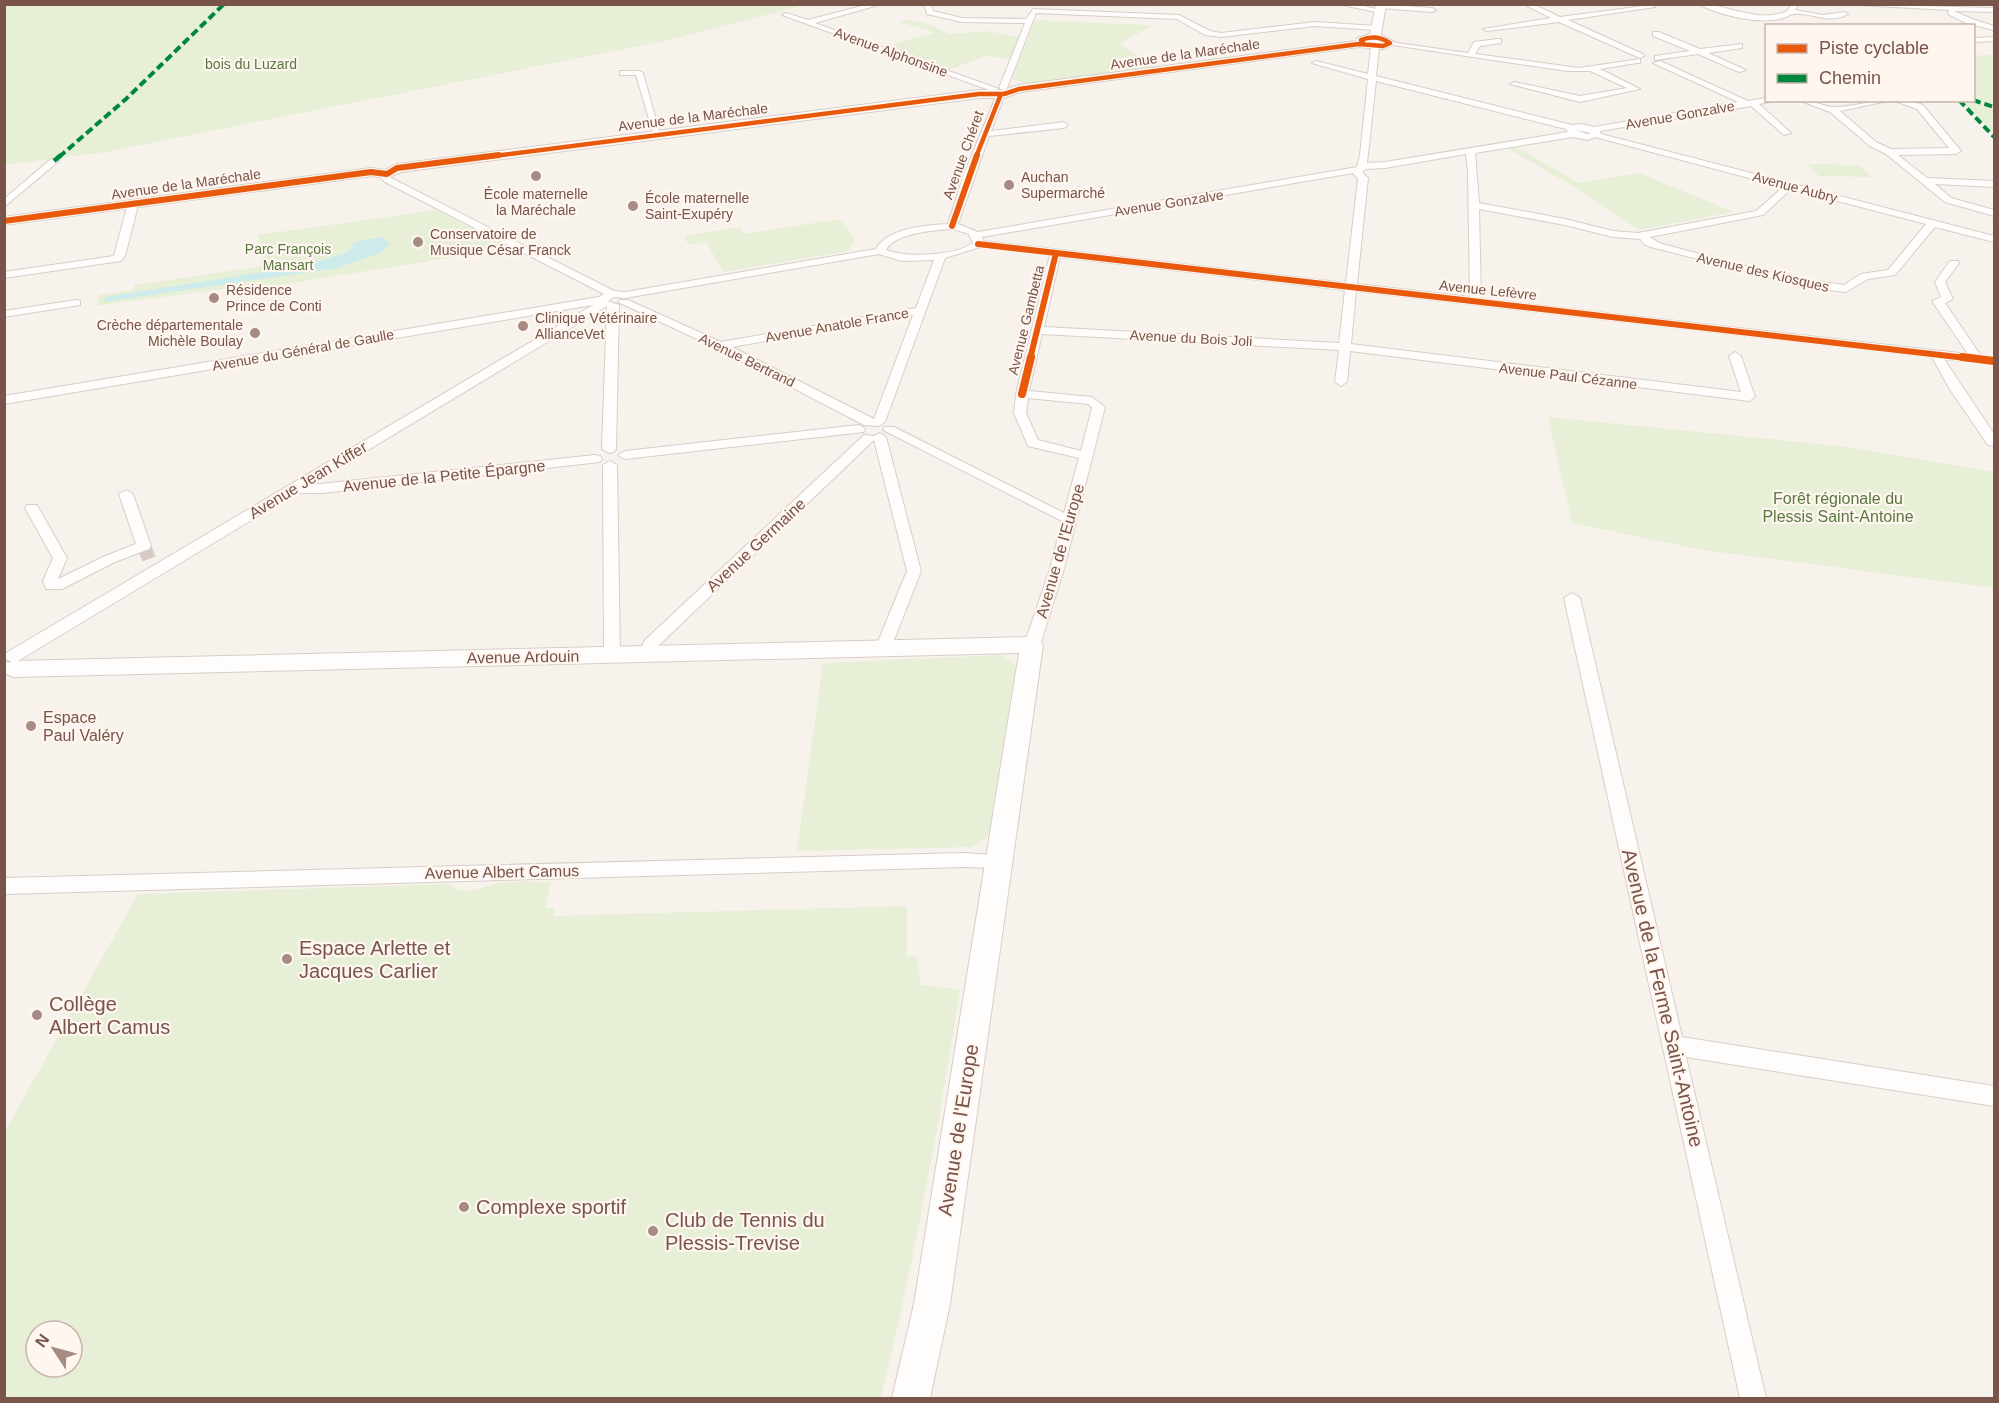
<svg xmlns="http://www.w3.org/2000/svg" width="1999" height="1403" font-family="Helvetica,sans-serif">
<rect width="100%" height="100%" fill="#f8f2ed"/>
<path fill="#e8efd7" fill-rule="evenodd" d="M4,5H805L664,41L106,152L5,165Z
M904,20C917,20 937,26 948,34L987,31L1020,37L1011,59L985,56L949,70L882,47L933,33L929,30L901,23Z
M1035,20L1154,25L1120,43L1154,69L1032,85L1012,79Z
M1994,54V132L1970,109L1952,101L1974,100V56Z
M1516,147L1579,183L1639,173L1734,212L1639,230L1573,186L1507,148Z
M1807,164L1859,165L1872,177L1819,176Z
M436,210L510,248L261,288L260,284L96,306L99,295L133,290L135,285L262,266L258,235Z
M839,219L855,239L849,251L723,272L707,243L688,244L684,236L740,227L744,234Z
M1548,417L1849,447L1994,472V588L1703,550L1572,523Z
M1002,655L1016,666L988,836L972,847L797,851L823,663Z
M551,882L545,908H555L554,916L907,906V956L917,957L921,985L960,990C939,1128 913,1264 881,1398H5V1131L138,894L449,884C466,898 481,887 498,883C515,880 535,883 551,882ZM36,1331H72V1367H36Z"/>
<path fill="#cdebea" d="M382,237L390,243L382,252L338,268L103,302L106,297L302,266L346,253L350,250L354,242Z"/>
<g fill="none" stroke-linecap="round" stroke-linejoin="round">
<path stroke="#d8cac4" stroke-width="14" stroke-dasharray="14 7" stroke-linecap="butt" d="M144,546L149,559"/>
<defs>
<path id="street" d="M869,4H882L815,23L999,89L992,91L782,15L786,13L808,20Z
M924,4H931L933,11L962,18L1026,19L1033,9L1179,15L1210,31L1221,33L1315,22L1376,26L1380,28L1376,30L1315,26L1221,37L1205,35L1177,19L1036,13L1007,88L1003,90L999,88L1025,23L962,22L927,14Z
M1338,4H1356L1384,11L1380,13Z
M1377,4L1432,8L1436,10L1432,12L1380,8Z
M1523,4H1533L1560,17L1651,5L1655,7L1568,20L1643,54L1644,56L1640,58L1559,22L1487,31L1483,29L1551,18Z
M1698,4C1728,4 1758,24 1787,11L1792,4H1799L1795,10L1823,15L1844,12L1848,14C1829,25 1812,12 1793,14C1789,15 1784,18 1780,19C1756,24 1719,15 1698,4Z
M1840,4L1994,8V12L1954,11L1972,19L1994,26V30L1966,23L1948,14L1949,10Z
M1653,32H1659L1700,49L1742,44V48L1708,53L1746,70L1739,72L1698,54L1655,60V56L1690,51L1653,36Z
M1994,37V41L1974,42V38Z
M1498,39H1501V43L1480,46L1475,54L1579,68L1640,59V63H1637L1600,69L1640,89L1580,102L1510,84L1514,82L1580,96L1627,88L1590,71H1567L1386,44L1390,42L1468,53L1474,42Z
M1375,45L1379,47L1376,76L1572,125L1581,124L1594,127L1738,102L1653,63L1660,61L1748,101L1766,98V100L1770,102L1759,104L1791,133L1784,135L1751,106L1600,131L1601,134L1994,236V242L1935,227L1895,275L1868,279L1846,292L1810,288L1651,247L1644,244L1640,239L1613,237L1565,225L1479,209L1481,299L1968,354L1932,301L1941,297L1935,282L1950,261H1958L1959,263L1945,282L1953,299L1945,303L1981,356L1994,358V364L1944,359L1994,434V446L1988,445L1949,388L1932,357L1356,291L1351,344L1741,392L1729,356L1735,352L1741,356L1755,397L1749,401L1350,351L1347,382L1341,386L1335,382L1339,350L1042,334L1029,391L1092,397L1105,407L1064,569L1040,645L1038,649H1026L1024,645L1050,569L1062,521L883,430L884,427H894L1064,513L1079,458L1028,446L1014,413L1016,394L1050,255L980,247L945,258L885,422L879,426L864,425L716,348L618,302L620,300H628L721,342L916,308L934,260L902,261L879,254L625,298L614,297L608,301L619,305L616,449L614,452L609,453L602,449L607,306L310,485L595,455L600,456L602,459L600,462L323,493H296L18,661L12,662L4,658L6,653L593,305L4,404V396L599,297L604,294L385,182L377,174L379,172H385L391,178L614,291L625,292L876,249C887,228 926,225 948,224L964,174L997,94L1001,92L1005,94L991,131L1064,122L1068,125L1064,128L989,136L958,224L978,232L1357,167L1360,155L1368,79L1312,63L1316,61L1368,74L1371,47ZM1376,81L1566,129L1568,132L1385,162L1367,163ZM1575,130L1591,133L1587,134ZM1573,137L1588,140L1595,137L1783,187L1756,211L1638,233L1613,231L1565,219L1479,203L1475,153ZM1466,154L1468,173L1470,297L1357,284L1368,178L1362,172L1366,169L1385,168ZM1353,173L1358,179L1346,283L983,241L982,237ZM1791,189L1926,224L1888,270L1861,274L1844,285C1781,278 1720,259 1659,243L1650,237L1763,215ZM953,229L969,234L973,243C954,256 907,258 886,250C894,233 936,230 953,229ZM1060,257L1345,290L1339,343L1044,327ZM913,315L874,419L732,347ZM1028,398L1088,404L1092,408L1081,451L1038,440L1026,413Z
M620,71H639L643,73L661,138L654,136L636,75H620Z
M1798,100C1812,100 1825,107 1835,107C1854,107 1872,100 1892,100L1840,111L1876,142L1891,149L1949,148L1917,109L1892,100H1907L1923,105L1961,151L1956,154L1898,155L1927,178L1994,181V187L1935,184L1951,198L1994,210V216L1945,202L1886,154L1870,146L1830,112Z
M51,159L59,161L4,207V199Z
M128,203H134L137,209L125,256L121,261L4,278V272L114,256Z
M76,300L80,301V305L4,317V311Z
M859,425L865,429L864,432L625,459L618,455L625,451Z
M880,433L886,437L921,571L889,653H877L875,649L907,571L874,440L657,647L654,658H642L640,654L644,641L864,435L874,436Z
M610,461L617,465L620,655L618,659H606L604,655L603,465Z
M126,490L133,494L151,546L149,549L115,562L62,589H46L43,581L53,558L25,508L27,505H37L67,558L58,579L105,556L136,544L119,494Z
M1572,593L1580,598L1682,1037L1994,1086V1106L1686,1057L1766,1398H1740L1564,598Z
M964,853L1006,856L1008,861L1006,866L999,868L964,867L4,894V878Z"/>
<path id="secondary" d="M1376,4H1386L1381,35L1396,43L1383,49L1359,47L1021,92L1004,98H979L401,172L387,178L371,176L4,225V217L371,168L385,170L397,164L979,90H1003L1019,85L1356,41L1357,38L1370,34Z
M1032,637L1040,640L1043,645L950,1304L930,1398H892L914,1304L1019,653L14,677L4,673L6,663L14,661Z"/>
</defs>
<use href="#street" stroke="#d7cdc9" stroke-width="2"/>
<use href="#secondary" stroke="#d8cdc8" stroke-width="2"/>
<use href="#street" fill="#fefdfc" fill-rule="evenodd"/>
<use href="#secondary" fill="#fefdfc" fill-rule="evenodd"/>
<path stroke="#00873e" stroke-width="4" stroke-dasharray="8 4" stroke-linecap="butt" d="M1959,100L1994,137
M1973,100L1994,107
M59,157L126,99L224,4"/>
<path stroke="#00873e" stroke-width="4.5" stroke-dasharray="10 4.5" stroke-linecap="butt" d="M54,161L61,155"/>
<defs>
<path id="cycleway-far2" d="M487,157L979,94H1004L1019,89L1359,44L1383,46L1390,43C1381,37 1371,36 1361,40L1364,44
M976,157L1001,94"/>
<path id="cycleway-far1" d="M4,221L371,172L387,174L397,168L499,155
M952,226L977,155
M978,244L1975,359
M1030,359L1056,253"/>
<path id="cycleway" d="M1962,357L1994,361
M1022,394L1031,357"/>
</defs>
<use href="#cycleway-far2" stroke="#fff6ef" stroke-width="6"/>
<use href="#cycleway-far1" stroke="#fff6ef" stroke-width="8"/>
<use href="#cycleway" stroke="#fff6ef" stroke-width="10"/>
<use href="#cycleway-far2" stroke="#e8590c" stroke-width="4.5"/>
<use href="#cycleway-far1" stroke="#e8590c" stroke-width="6"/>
<use href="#cycleway" stroke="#e8590c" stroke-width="8"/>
</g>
<g fill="#a58b83" stroke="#fff6ef" stroke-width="2">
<circle cx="536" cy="176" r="6"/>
<circle cx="1009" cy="185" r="6"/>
<circle cx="633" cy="206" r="6"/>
<circle cx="418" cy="242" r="6"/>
<circle cx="214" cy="298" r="6"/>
<circle cx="523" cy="326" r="6"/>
<circle cx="255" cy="333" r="6"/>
<circle cx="31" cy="726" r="6"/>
<circle cx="287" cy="959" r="6"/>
<circle cx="37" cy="1015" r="6"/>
<circle cx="464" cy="1207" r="6"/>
<circle cx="653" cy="1231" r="6"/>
</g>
<g text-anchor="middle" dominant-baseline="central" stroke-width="4.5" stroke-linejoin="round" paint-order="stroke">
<g font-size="14" fill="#78544a" stroke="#fff6ef">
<text transform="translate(891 52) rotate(20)">Avenue Alphonsine</text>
<text transform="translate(1185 54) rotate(-8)">Avenue de la Maréchale</text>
<text transform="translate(1680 115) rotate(-10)">Avenue Gonzalve</text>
<text transform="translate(693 117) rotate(-7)">Avenue de la Maréchale</text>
<text transform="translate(963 155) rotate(-70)">Avenue Chéret</text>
<text transform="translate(186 184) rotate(-8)">Avenue de la Maréchale</text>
<text transform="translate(1795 187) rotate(15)">Avenue Aubry</text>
<text transform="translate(1169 203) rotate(-9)">Avenue Gonzalve</text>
<text transform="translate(1763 272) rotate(13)">Avenue des Kiosques</text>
<text transform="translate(1488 290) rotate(6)">Avenue Lefèvre</text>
<text transform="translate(1026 320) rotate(-76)">Avenue Gambetta</text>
<text transform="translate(837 325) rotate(-10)">Avenue Anatole France</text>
<text transform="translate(1191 338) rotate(3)">Avenue du Bois Joli</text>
<text transform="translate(303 350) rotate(-10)">Avenue du Général de Gaulle</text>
<text transform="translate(747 360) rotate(26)">Avenue Bertrand</text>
<text transform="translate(1568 376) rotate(7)">Avenue Paul Cézanne</text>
</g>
<g font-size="14" fill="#58793f" stroke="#fff6ef">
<text x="251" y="64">bois du Luzard</text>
<text x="288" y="249">Parc François<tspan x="288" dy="16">Mansart</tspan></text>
</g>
<g font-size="14" fill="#78544a" stroke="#fff6ef" text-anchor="start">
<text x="1021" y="177">Auchan<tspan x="1021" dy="16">Supermarché</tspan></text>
<text x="536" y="194" text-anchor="middle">École maternelle<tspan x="536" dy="16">la Maréchale</tspan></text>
<text x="645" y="198">École maternelle<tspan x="645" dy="16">Saint-Exupéry</tspan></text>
<text x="430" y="234">Conservatoire de<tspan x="430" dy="16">Musique César Franck</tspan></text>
<text x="226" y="290">Résidence<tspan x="226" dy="16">Prince de Conti</tspan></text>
<text x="535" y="318">Clinique Vétérinaire<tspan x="535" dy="16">AllianceVet</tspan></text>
<text x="243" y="325" text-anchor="end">Crèche départementale<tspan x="243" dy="16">Michèle Boulay</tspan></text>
</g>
<g font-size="16" fill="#78544a" stroke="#fff6ef">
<text transform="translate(444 476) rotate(-6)">Avenue de la Petite Épargne</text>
<text transform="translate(308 480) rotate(-31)">Avenue Jean Kiffer</text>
<text transform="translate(756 545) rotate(-43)">Avenue Germaine</text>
<text transform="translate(1060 551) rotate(-74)">Avenue de l'Europe</text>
<text transform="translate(523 657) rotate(-1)">Avenue Ardouin</text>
<text transform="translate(502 872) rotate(-1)">Avenue Albert Camus</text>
</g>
<g font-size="16" fill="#58793f" stroke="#fff6ef">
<text x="1838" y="498">Forêt régionale du<tspan x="1838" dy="18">Plessis Saint-Antoine</tspan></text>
</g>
<g font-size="16" fill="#78544a" stroke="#fff6ef" text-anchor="start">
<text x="43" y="717">Espace<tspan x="43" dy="18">Paul Valéry</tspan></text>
</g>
<g font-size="20" fill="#78544a" stroke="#fff6ef" text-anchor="start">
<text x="299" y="948">Espace Arlette et<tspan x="299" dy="23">Jacques Carlier</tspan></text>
<text x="49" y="1004">Collège<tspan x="49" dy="23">Albert Camus</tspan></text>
<text x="476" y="1207">Complexe sportif</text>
<text x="665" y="1220">Club de Tennis du<tspan x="665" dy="23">Plessis-Trevise</tspan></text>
</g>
<g font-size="20" fill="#78544a" stroke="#fff6ef">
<text transform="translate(1663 998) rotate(77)">Avenue de la Ferme Saint-Antoine</text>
<text transform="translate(958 1130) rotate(-81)">Avenue de l'Europe</text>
</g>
</g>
<rect width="1999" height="1403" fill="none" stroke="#78544a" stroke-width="12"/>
<rect x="1765" y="24" width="210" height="78" fill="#fff6ef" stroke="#c9b5ad" stroke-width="1.5"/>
<rect x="1777" y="44" width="30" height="9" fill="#e8590c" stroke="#c9b5ad" stroke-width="1.5"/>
<text x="1819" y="54" font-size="18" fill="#78544a">Piste cyclable</text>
<rect x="1777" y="74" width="30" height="9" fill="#00873e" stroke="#c9b5ad" stroke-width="1.5"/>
<text x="1819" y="84" font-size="18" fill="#78544a">Chemin</text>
<g transform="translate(54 1349) rotate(306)"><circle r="28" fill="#fff6ef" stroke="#c9b5ad" stroke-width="1.5"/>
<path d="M0-4.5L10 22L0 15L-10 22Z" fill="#a58b83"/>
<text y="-9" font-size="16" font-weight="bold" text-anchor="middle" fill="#78544a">N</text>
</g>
</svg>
